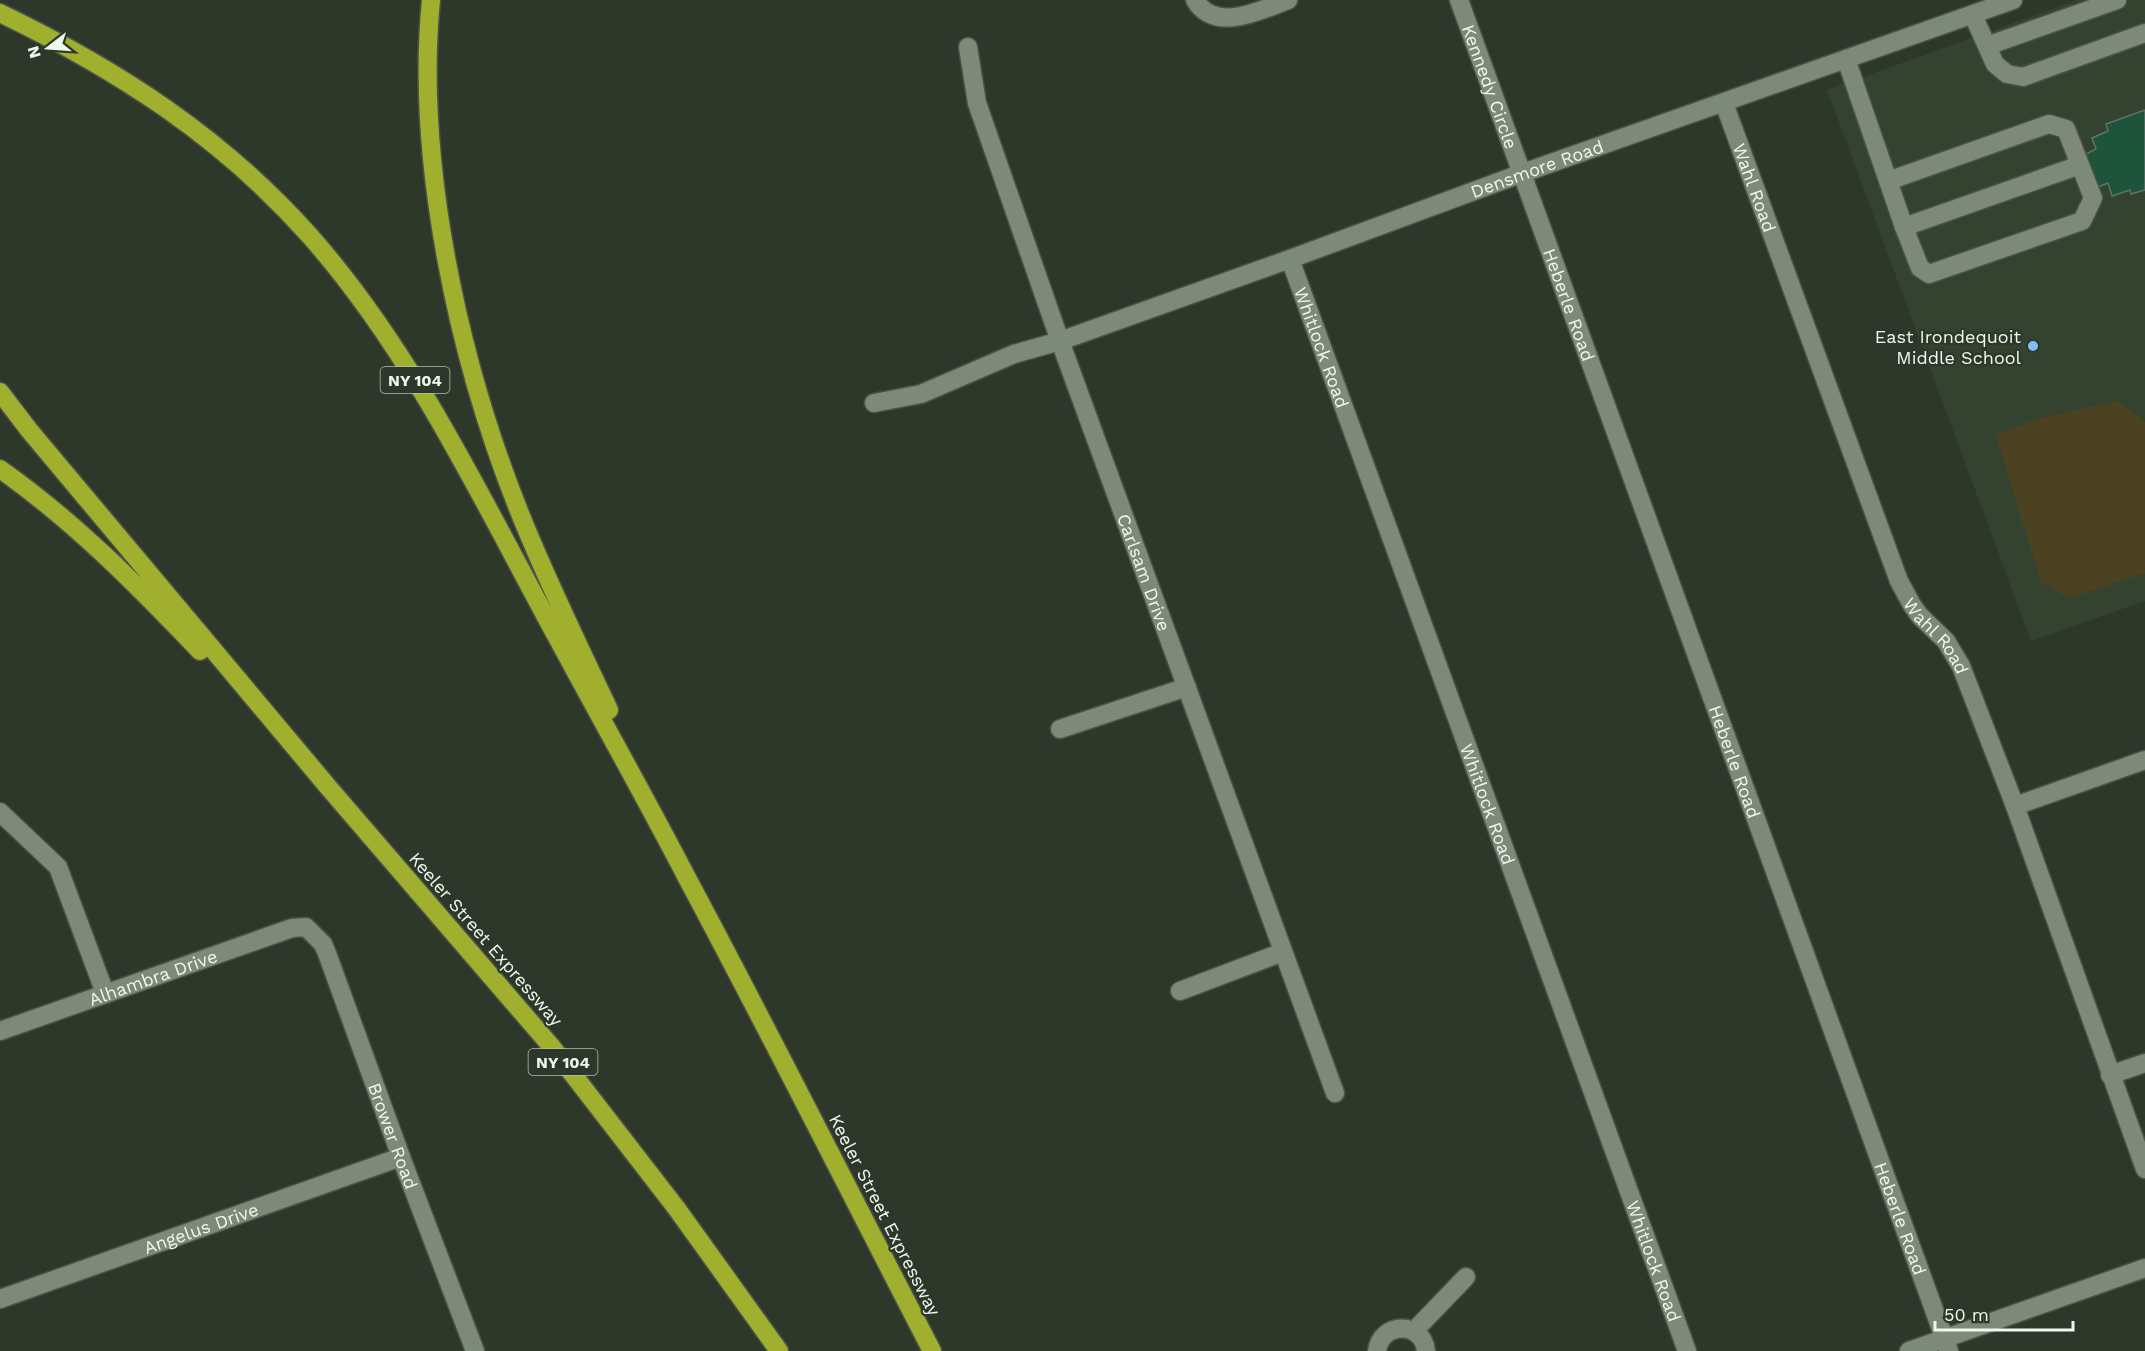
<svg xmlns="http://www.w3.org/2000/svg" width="2145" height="1351" font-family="'Work Sans',sans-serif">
<rect width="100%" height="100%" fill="#2d382a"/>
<path fill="#344330" d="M2077,0H2145V601L2031,641L1827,90Z"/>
<path fill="#4c4221" d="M2117,401L2145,422V573L2069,598L2041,583L1996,435L2038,419Z"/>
<path fill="#1f543c" stroke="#607368" stroke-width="1.5" d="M2145,110V190L2131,194L2130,190L2112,196L2108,183L2098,187L2086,154L2096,149L2092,138L2108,131L2106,124Z"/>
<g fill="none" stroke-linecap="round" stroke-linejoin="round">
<defs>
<g id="minor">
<path d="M1195,0C1215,34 1261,10 1288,0"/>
<path id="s1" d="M1459,0L1949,1351"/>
<path d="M1973,15L1995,64L2007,74L2023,77L2145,33"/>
<path d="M1987,46L2117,0"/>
<path id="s2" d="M968,47L977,103L1060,341L1335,1093"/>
<path d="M1846,59L1904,227L1920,268L1929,274L2082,221L2093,198L2066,129L2049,124L1888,181"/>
<path id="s3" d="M1724,103L1899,581L1912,605L1920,616L1946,641L1961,666L2015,806L2145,1169"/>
<path d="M1904,227L2080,165"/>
<path id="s4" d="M1290,259L1687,1351"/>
<path id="s5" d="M874,403L921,394L1014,354L1060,341L1290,259L1520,174L2013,0"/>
<path d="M1060,729L1187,687"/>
<path d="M2015,806L2145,760"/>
<path d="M0,812L58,867L105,993"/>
<path d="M1180,991L1283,952"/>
<path id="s6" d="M0,1031L292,928L306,927L323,944L328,956L401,1157L475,1351"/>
<path d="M2110,1075L2145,1063"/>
<path id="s7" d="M0,1299L401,1157"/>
<path d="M1414,1331L1466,1277"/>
<path d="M1377,1351C1381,1321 1423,1321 1426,1351"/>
<path d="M1909,1351L2145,1268"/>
</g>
<path id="highway" d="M431,0C415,162 459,361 519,511C546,579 578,644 609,710
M0,13C118,70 222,137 310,236C415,355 483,502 559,641C601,719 645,797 686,876C770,1033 850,1193 932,1351
M0,392L29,430L329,788L551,1046L677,1209L779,1351
M0,469C74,521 138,586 200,651"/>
</defs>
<use href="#minor" stroke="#4a5347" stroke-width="21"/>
<use href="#highway" stroke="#4a5347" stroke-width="21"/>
<use href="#minor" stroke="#7d8a79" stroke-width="18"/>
<use href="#highway" stroke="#a0af2d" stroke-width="18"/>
</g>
<circle fill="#80bdfa" stroke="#2d382a" stroke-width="2" cx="2033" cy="346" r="6"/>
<g text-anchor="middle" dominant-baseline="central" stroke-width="4.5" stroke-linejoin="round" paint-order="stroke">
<g fill="#2d382a" stroke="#b6beb3" stroke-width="1.5">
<rect x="380.5" y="367" width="69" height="26" rx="4.5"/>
<rect x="528.5" y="1049" width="69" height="26" rx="4.5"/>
</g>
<g font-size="16" font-weight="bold" fill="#f0f7ee">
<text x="415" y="380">NY 104</text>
<text x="563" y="1062">NY 104</text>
</g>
<g font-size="18" fill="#f0f7ee" stroke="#2d382a">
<text stroke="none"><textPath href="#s1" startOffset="92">Kennedy Circle</textPath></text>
<text stroke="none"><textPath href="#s5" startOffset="704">Densmore Road</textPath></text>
<text stroke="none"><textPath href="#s3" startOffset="90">Wahl Road</textPath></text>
<text stroke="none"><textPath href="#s1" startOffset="324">Heberle Road</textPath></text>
<text stroke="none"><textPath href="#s4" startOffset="94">Whitlock Road</textPath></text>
<text stroke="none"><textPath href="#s2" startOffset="555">Carlsam Drive</textPath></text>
<text stroke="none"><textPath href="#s3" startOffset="576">Wahl Road</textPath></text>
<text stroke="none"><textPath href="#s1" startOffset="810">Heberle Road</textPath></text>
<text stroke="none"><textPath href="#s4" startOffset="580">Whitlock Road</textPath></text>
<text transform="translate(486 939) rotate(49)">Keeler Street Expressway</text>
<text stroke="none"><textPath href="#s6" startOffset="162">Alhambra Drive</textPath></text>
<text stroke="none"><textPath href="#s6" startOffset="552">Brower Road</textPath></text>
<text transform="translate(885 1215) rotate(63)">Keeler Street Expressway</text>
<text stroke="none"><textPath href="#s1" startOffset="1296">Heberle Road</textPath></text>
<text stroke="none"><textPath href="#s7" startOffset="213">Angelus Drive</textPath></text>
<text stroke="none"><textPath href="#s4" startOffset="1066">Whitlock Road</textPath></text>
</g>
<g font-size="18" fill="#f0f7ee" stroke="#2d382a" text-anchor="end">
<text x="2021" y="336">East Irondequoit<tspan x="2021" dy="21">Middle School</tspan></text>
</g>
</g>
<g transform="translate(48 48) rotate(253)" stroke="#2d382a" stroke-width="4.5" paint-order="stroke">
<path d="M0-4.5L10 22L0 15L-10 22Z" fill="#f0f7ee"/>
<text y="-9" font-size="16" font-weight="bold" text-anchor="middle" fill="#f0f7ee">N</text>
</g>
<path d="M1935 1321v9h138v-9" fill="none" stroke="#f0f7ee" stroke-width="3"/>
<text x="1944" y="1321" font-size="18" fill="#f0f7ee" stroke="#2d382a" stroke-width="4.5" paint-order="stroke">50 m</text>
</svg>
